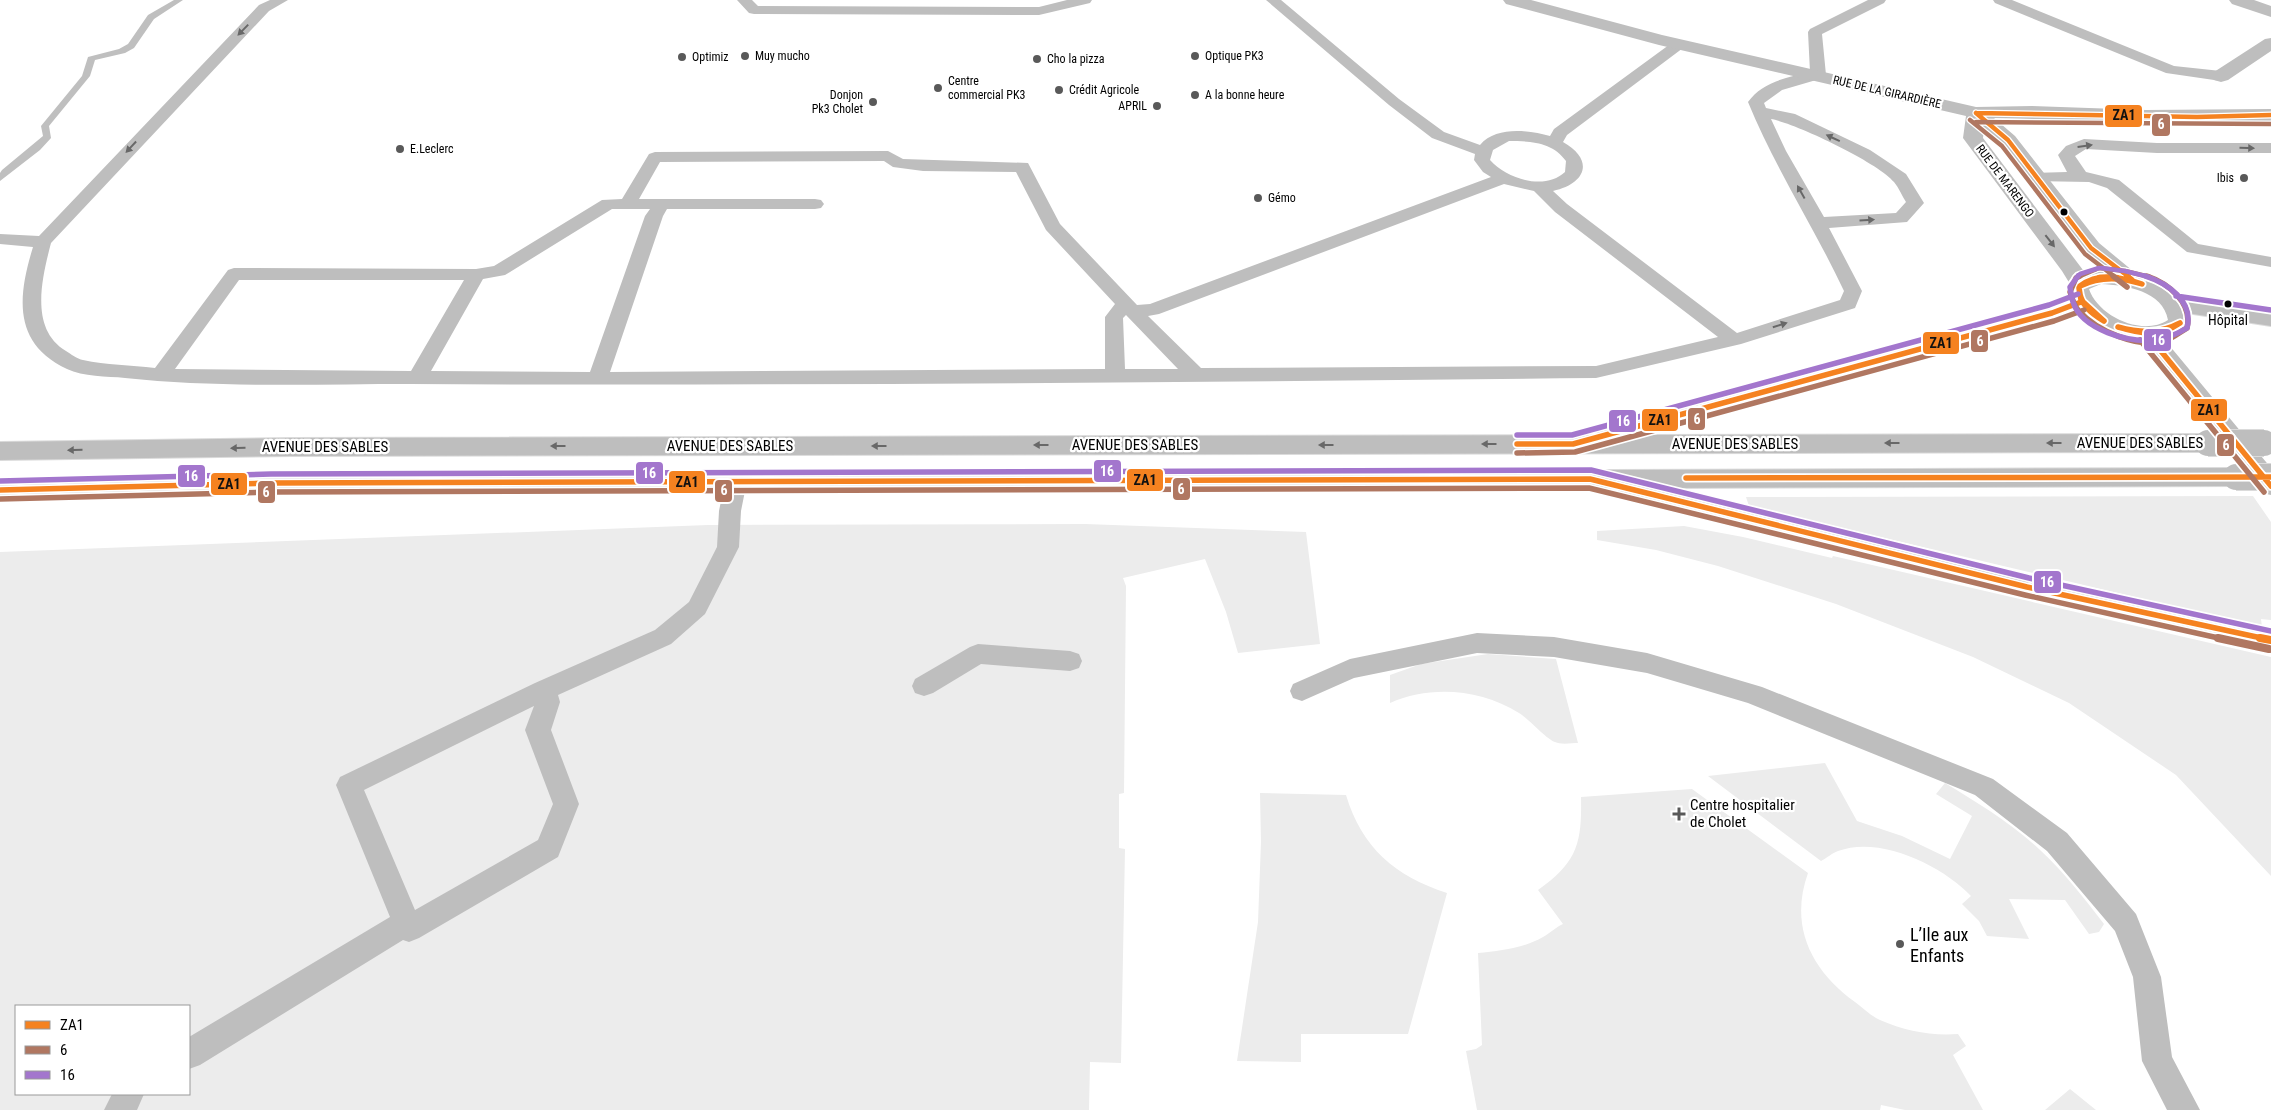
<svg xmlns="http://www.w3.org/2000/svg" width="2271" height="1110" font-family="'Roboto Condensed',sans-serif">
<rect width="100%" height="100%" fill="#fff"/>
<path fill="#ececec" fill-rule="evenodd" d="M2253,496L2271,522V620L2261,619L2262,627L1749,506L1746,497Z
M1085,524L1306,532L1320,644L1238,653L1226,612L1205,559L1123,578L1126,586L1124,793L1119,794V848L1125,849L1121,1063L1090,1062L1089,1110H0V552L708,525ZM16,1006H189V1094H16Z
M1684,526L1743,537L1832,558L1833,556L2271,657V876L2176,775L2069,703L1973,657L1836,604L1718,566L1656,550L1597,540V531Z
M1488,654L1556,659L1578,743C1572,743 1561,745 1555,742C1547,740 1529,719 1519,713C1480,689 1431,685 1390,703V675L1421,664Z
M1825,763L1857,821L1902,836L1950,859L1972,816L1936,794L1945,783C1978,803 2011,823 2039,849C2064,872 2084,898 2104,924L2099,932L2089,934L2065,900L2009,899L2029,939L1987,936L1979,921L1962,904L1971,896C1943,866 1880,835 1838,851C1832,853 1827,858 1821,861L1708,776Z
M1692,789L1808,873C1789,926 1811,970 1855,1002C1863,1008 1871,1016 1880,1020C1905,1031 1931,1036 1958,1034L1966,1046L1953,1055L1983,1110H1905L1881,1105L1880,1110H1477L1466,1051L1476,1049L1482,1045L1478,953C1500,951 1524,948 1543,937C1550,933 1556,927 1563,924L1538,890C1577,862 1582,844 1581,797Z
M1260,793L1346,795C1362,848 1395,876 1447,893L1408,1034H1301V1062L1237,1061L1258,922L1261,842Z
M2070,1089L2096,1110H2045Z"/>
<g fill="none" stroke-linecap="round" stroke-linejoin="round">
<path fill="#bfbfbf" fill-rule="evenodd" d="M174,0H183L154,19L134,48L125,53L95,60L90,76L49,126L51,138L40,150L0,181V173L2,170L43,136L41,126L82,76L88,57L119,49L128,44L148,15Z"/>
<defs>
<path id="primary" d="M2081,295L2089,297L2092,302L2089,307L2060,318L1638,435L2208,434L2217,437L2221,443L2217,449L2208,452L291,456L0,460V442L291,438L1596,435L1599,429L2044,308Z
M2175,298L2271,312V326L2167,310L2164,305L2167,300Z
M2236,468L2245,470L2249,477L2245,484L2236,486L1666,488L2027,576L2271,628V652L2027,598L1631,498L1622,496L1618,488L271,492L0,499V481L271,474Z"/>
</defs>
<use href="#primary" stroke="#dbdbdb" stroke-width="2"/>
<path fill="#bebebe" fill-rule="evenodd" d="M270,0H288L269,11L51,243C42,278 29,329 66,351C71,354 77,359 83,360C106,365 131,365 155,368L228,270L234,268L476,269L494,266L602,200L622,199L649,154L655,152L888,151L903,159L1028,163L1060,224L1137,305L1150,304L1491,177L1483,172L1474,160L1475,154L1432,138L1389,105L1266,0H1281L1399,99L1444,132L1480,145C1496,126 1528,130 1550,136L1554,129L1673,42H1683L1685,45L1683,48L1567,135L1563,142C1595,160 1586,184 1553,191L1567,204L1737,333L1840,300L1844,291C1814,227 1775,168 1748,102C1762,82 1788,77 1810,72L1808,32L1810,29L1868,0H1886L1884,3L1822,34L1826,75L1823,78L1782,90L1764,103L1766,108L1795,114L1870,150L1906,174L1924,203L1907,222L1829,228L1862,291L1855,308L1741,344L1596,378C1201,382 806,386 410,384C316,384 219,388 125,378C107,376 83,377 67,369C12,343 18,296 33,247L0,244V234L39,236L259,5ZM1771,119C1795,123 1879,163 1894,182C1899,188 1902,196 1906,202L1896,213L1824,217L1786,151ZM1509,141C1530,141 1553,142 1566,161L1565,172C1545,191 1507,179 1490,160L1493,150ZM884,161L893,167L923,171L1016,172L1046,230L1115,304L1105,317V369L610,372L663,216L667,209H815L821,208L824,204L821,200L815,199H639L660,162ZM1504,184L1534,191L1555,212L1718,337L1596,366L1201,368L1148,316L1159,314ZM612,209H650L645,216L590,372L431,371L483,279L505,275ZM239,280H464L411,371L175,369ZM1126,315L1178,369H1125L1123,318Z
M737,0H752L758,6L1039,7L1067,0H1092L1090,3L1039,15L754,14L749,13Z
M1993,0H2012L2174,66L2221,71L2226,73L2229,76L2226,79L2221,81L2166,73L1995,3Z
M2084,139L2157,143H2271V153H2157L2086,149L2075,156L2086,172L2119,180L2198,244L2271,257V267L2187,252L2107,188L2089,182L2029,181L2027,177L2029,173L2067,172L2058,155L2066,146Z
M736,473L744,476L747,481L741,511L739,547L705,614L671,644L558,695L560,702L551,730L579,804L558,857L419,938L409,942L403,940L200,1065L189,1069V1037L390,917L336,785L340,777L535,683L655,630L689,602L717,547L719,511L725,481L728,476ZM534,706L525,730L553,804L538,840L415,910L364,790Z
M1477,633L1554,637L1647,653L1762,687L1993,779L2067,833L2136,914L2161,977L2172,1057L2200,1110H2167L2142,1061L2133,977L2115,931L2047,851L1975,795L1748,703L1647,673L1554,657L1477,653L1354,678L1302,701L1293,698L1290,691L1293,684L1350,659Z
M978,644L1070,651L1079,654L1082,661L1079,668L1070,671L981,664L933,693L924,696L915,693L912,686L915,679L970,647Z
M112,1094H144L137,1110H104Z"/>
<path fill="#bebebe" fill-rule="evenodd" d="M2229,0H2254L2271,6V17L2232,4Z
M2271,38V51L2228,80L2221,82L2214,80L2212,76L2214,72L2265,39Z"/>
<path fill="#bebebe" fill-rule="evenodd" d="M1503,0H1531L1662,35L1976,107L2032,106L2146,110L2271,109V121L2146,122L1994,118L2015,136L2099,243L2139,276L2159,282L2180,296L2189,311L2192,323C2185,333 2175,336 2164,339L2271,468V495L2262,493L2139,340C2107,334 2077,322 2067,289L2070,284L2062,271L1963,138L1966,116L1659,45L1506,4ZM1984,129L2001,144L2083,253L2105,270L2086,274L1983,138ZM2101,284C2126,285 2163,291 2168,320C2142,337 2098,316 2089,289Z"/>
<use href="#primary" fill="#bebebe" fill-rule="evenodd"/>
<defs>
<path id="primary-bridge" d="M2208,443H2264
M2236,477H2271"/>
</defs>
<use href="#primary-bridge" stroke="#dbdbdb" stroke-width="28" stroke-linecap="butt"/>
<use href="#primary-bridge" stroke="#bebebe" stroke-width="26"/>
<defs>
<path id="bus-1-far2" d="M1976,113L2197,117L2271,115
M1976,113L2008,140L2091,248L2129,277
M2099,277H2117"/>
<path id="bus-1-far1" d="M2127,276L2132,280
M2080,286C2099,272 2121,277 2142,284
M2080,286C2100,276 2121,277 2142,284
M2079,288L2081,300L2104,321
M2079,288C2080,304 2090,313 2104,321
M2118,327C2140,333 2159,334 2180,323
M2118,327C2140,334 2160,337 2180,323
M2147,334L2271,486
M1517,444H1573L2052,313L2081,302
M1686,478L2271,477
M0,490L271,483L1590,479L2027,587L2266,639"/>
<path id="bus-1" d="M2260,638L2271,640"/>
<path id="bus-2-far2" d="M1970,120L2002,146L2085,254L2115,277
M1976,122L2271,124
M2078,277L2099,268L2125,271L2150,277"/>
<path id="bus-2-far1" d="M2080,276L2076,278L2070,292C2072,298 2074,305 2078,310C2097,331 2139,350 2167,340C2174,337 2180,332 2187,328C2193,303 2168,283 2147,276
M2113,276L2127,287
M2140,340L2264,492
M1517,453L1575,452L2054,321L2084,310
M0,499L271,492L1589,488L2025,595L2223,639"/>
<path id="bus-2" d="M2218,638L2269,649"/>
<path id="bus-3-far1" d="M2101,268L2125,271L2149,277
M2077,277L2080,274L2099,268"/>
<path id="bus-3" d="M2078,276L2070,287C2071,292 2071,297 2073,302C2082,330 2129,343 2155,340C2167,339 2177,334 2187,328C2194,301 2167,283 2145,276
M2176,296L2271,310
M1517,435H1572L2049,305L2078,294
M0,481L271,474L1591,470L2029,578L2271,631"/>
</defs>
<use href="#bus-1-far2" stroke="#fff" stroke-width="7"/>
<use href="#bus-1-far1" stroke="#fff" stroke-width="9"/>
<use href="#bus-1" stroke="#fff" stroke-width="11"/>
<use href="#bus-2-far2" stroke="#fff" stroke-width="7"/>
<use href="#bus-2-far1" stroke="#fff" stroke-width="9"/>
<use href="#bus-2" stroke="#fff" stroke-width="11"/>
<use href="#bus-3-far1" stroke="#fff" stroke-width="7"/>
<use href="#bus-3" stroke="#fff" stroke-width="9"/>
<use href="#bus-1-far2" stroke="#f58220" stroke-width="4.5"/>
<use href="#bus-1-far1" stroke="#f58220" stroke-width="5.5"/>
<use href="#bus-1" stroke="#f58220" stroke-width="8"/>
<use href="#bus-2-far2" stroke="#b07761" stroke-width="4.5"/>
<use href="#bus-2-far1" stroke="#b07761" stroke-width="5.5"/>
<use href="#bus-2" stroke="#b07761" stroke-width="8"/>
<use href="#bus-3-far1" stroke="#a376cd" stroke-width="4.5"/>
<use href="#bus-3" stroke="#a376cd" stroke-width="5.5"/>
</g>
<defs><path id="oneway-solid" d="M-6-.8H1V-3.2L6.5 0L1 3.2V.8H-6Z" transform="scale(1.25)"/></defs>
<g fill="#686868">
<use href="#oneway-solid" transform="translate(243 30) rotate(134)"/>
<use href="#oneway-solid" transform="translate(1833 138) rotate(-155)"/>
<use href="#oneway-solid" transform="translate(2085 146) rotate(-8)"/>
<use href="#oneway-solid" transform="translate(131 147) rotate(133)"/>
<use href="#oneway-solid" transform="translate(2247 148) rotate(1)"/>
<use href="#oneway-solid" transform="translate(1801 192) rotate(-119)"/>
<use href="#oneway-solid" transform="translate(1867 220) rotate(-4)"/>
<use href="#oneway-solid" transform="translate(2050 241) rotate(52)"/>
<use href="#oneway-solid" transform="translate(1780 325) rotate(-17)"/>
<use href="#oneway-solid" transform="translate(1892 443) rotate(180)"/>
<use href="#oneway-solid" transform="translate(2054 443) rotate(180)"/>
<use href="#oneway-solid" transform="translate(1489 444) rotate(180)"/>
<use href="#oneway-solid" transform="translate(1041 445) rotate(180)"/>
<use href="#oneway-solid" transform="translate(1326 445) rotate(180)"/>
<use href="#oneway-solid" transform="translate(558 446) rotate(180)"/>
<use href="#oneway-solid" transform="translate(879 446) rotate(180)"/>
<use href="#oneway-solid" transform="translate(238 448) rotate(179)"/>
<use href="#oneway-solid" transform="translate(75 450) rotate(179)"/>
</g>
<g fill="#595959" stroke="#fff" stroke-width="2">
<circle cx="745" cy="56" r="5"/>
<circle cx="1195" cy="56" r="5"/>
<circle cx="682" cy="57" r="5"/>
<circle cx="1037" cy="59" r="5"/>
<circle cx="938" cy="88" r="5"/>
<circle cx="1059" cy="90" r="5"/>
<circle cx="1195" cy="95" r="5"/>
<circle cx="873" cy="102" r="5"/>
<circle cx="1157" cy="106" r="5"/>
<circle cx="400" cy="149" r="5"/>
<circle cx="2244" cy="178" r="5"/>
<circle cx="1258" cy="198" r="5"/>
<path d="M1676.5 806.5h5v5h5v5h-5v5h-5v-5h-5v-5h5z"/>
<circle cx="1900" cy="944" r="5"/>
</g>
<g fill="#000" stroke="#fff" stroke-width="2">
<circle cx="2064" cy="212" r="4.5"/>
<circle cx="2228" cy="304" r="4.5"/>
</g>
<g text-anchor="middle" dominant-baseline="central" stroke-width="4.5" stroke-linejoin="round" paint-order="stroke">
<g font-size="12" fill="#000" stroke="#fff" text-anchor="start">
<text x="755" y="56">Muy mucho</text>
<text x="1205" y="56">Optique PK3</text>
<text x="692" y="57">Optimiz</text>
<text x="1047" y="59">Cho la pizza</text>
<text x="948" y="81">Centre<tspan x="948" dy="14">commercial PK3</tspan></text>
<text x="1069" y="90">Crédit Agricole</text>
<text x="863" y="95" text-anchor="end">Donjon<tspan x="863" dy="14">Pk3 Cholet</tspan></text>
<text x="1205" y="95">A la bonne heure</text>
<text x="1147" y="106" text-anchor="end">APRIL</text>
<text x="410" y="149">E.Leclerc</text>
<text x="2234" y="178" text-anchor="end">Ibis</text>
<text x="1268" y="198">Gémo</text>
</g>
<g font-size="12" fill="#000" stroke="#fff">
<text transform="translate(1887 92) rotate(13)">RUE DE LA GIRARDIÈRE</text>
<text transform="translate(2005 181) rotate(53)">RUE DE MARENGO</text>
</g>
<g font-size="14" fill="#000" stroke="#fff">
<text x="2228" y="320">Hôpital</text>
</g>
<g font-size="15" fill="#000" stroke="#fff">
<text x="2140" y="443">AVENUE DES SABLES</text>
<text x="1735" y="444">AVENUE DES SABLES</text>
<text x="1135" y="445">AVENUE DES SABLES</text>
<text x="730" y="446">AVENUE DES SABLES</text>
<text x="325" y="447">AVENUE DES SABLES</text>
</g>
<g font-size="15" fill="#000" stroke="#fff" text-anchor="start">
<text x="1690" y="805">Centre hospitalier<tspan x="1690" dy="17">de Cholet</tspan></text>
</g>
<g font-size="18" fill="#000" stroke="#fff" text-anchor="start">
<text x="1910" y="934">L’Ile aux<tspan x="1910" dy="21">Enfants</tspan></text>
</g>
</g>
<g stroke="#fff" stroke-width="2">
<rect x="2104" y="104" width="39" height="24" rx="5" fill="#f58220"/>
<rect x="2151" y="113" width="20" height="24" rx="5" fill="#b07761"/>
<rect x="2143" y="328" width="29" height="24" rx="5" fill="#a376cd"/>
<rect x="1970" y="329" width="19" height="24" rx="5" fill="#b07761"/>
<rect x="1922" y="331" width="38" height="24" rx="5" fill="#f58220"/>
<rect x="2190" y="398" width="38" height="24" rx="5" fill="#f58220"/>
<rect x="1687" y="407" width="19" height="24" rx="5" fill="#b07761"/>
<rect x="1641" y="408" width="38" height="24" rx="5" fill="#f58220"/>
<rect x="1608" y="409" width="29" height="24" rx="5" fill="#a376cd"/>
<rect x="2216" y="433" width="19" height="24" rx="5" fill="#b07761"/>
<rect x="1093" y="459" width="29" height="24" rx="5" fill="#a376cd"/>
<rect x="635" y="461" width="29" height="24" rx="5" fill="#a376cd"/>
<rect x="177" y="464" width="29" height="24" rx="5" fill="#a376cd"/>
<rect x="1126" y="468" width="38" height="24" rx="5" fill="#f58220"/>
<rect x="668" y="470" width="38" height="24" rx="5" fill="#f58220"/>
<rect x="210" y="472" width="38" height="24" rx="5" fill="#f58220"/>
<rect x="1172" y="477" width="19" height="24" rx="5" fill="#b07761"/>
<rect x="714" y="479" width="19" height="24" rx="5" fill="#b07761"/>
<rect x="257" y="480" width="19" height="24" rx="5" fill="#b07761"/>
<rect x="2033" y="570" width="29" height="24" rx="5" fill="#a376cd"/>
</g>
<g font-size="14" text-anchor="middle" font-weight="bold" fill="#fff">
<text x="2161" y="129">6</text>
<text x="2158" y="345">16</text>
<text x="1980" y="346">6</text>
<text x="1697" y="424">6</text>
<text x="1623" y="426">16</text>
<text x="2226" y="450">6</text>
<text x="1107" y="476">16</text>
<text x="649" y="478">16</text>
<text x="191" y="481">16</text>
<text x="1181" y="494">6</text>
<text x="724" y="495">6</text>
<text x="266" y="497">6</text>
<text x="2047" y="587">16</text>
</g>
<g font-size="14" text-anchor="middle" font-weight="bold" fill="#111">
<text x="2124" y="120">ZA1</text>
<text x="1941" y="348">ZA1</text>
<text x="2209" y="415">ZA1</text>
<text x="1660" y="425">ZA1</text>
<text x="1145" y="485">ZA1</text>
<text x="687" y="487">ZA1</text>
<text x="229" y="489">ZA1</text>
</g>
<rect x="15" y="1005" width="175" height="90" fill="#ffffff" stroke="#999999"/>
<rect x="25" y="1021" width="25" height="8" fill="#f58220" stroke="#999999"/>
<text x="60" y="1030" font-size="15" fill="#000000">ZA1</text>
<rect x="25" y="1046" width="25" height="8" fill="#b07761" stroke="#999999"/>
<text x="60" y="1055" font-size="15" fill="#000000">6</text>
<rect x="25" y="1071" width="25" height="8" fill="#a376cd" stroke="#999999"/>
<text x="60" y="1080" font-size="15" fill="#000000">16</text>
</svg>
